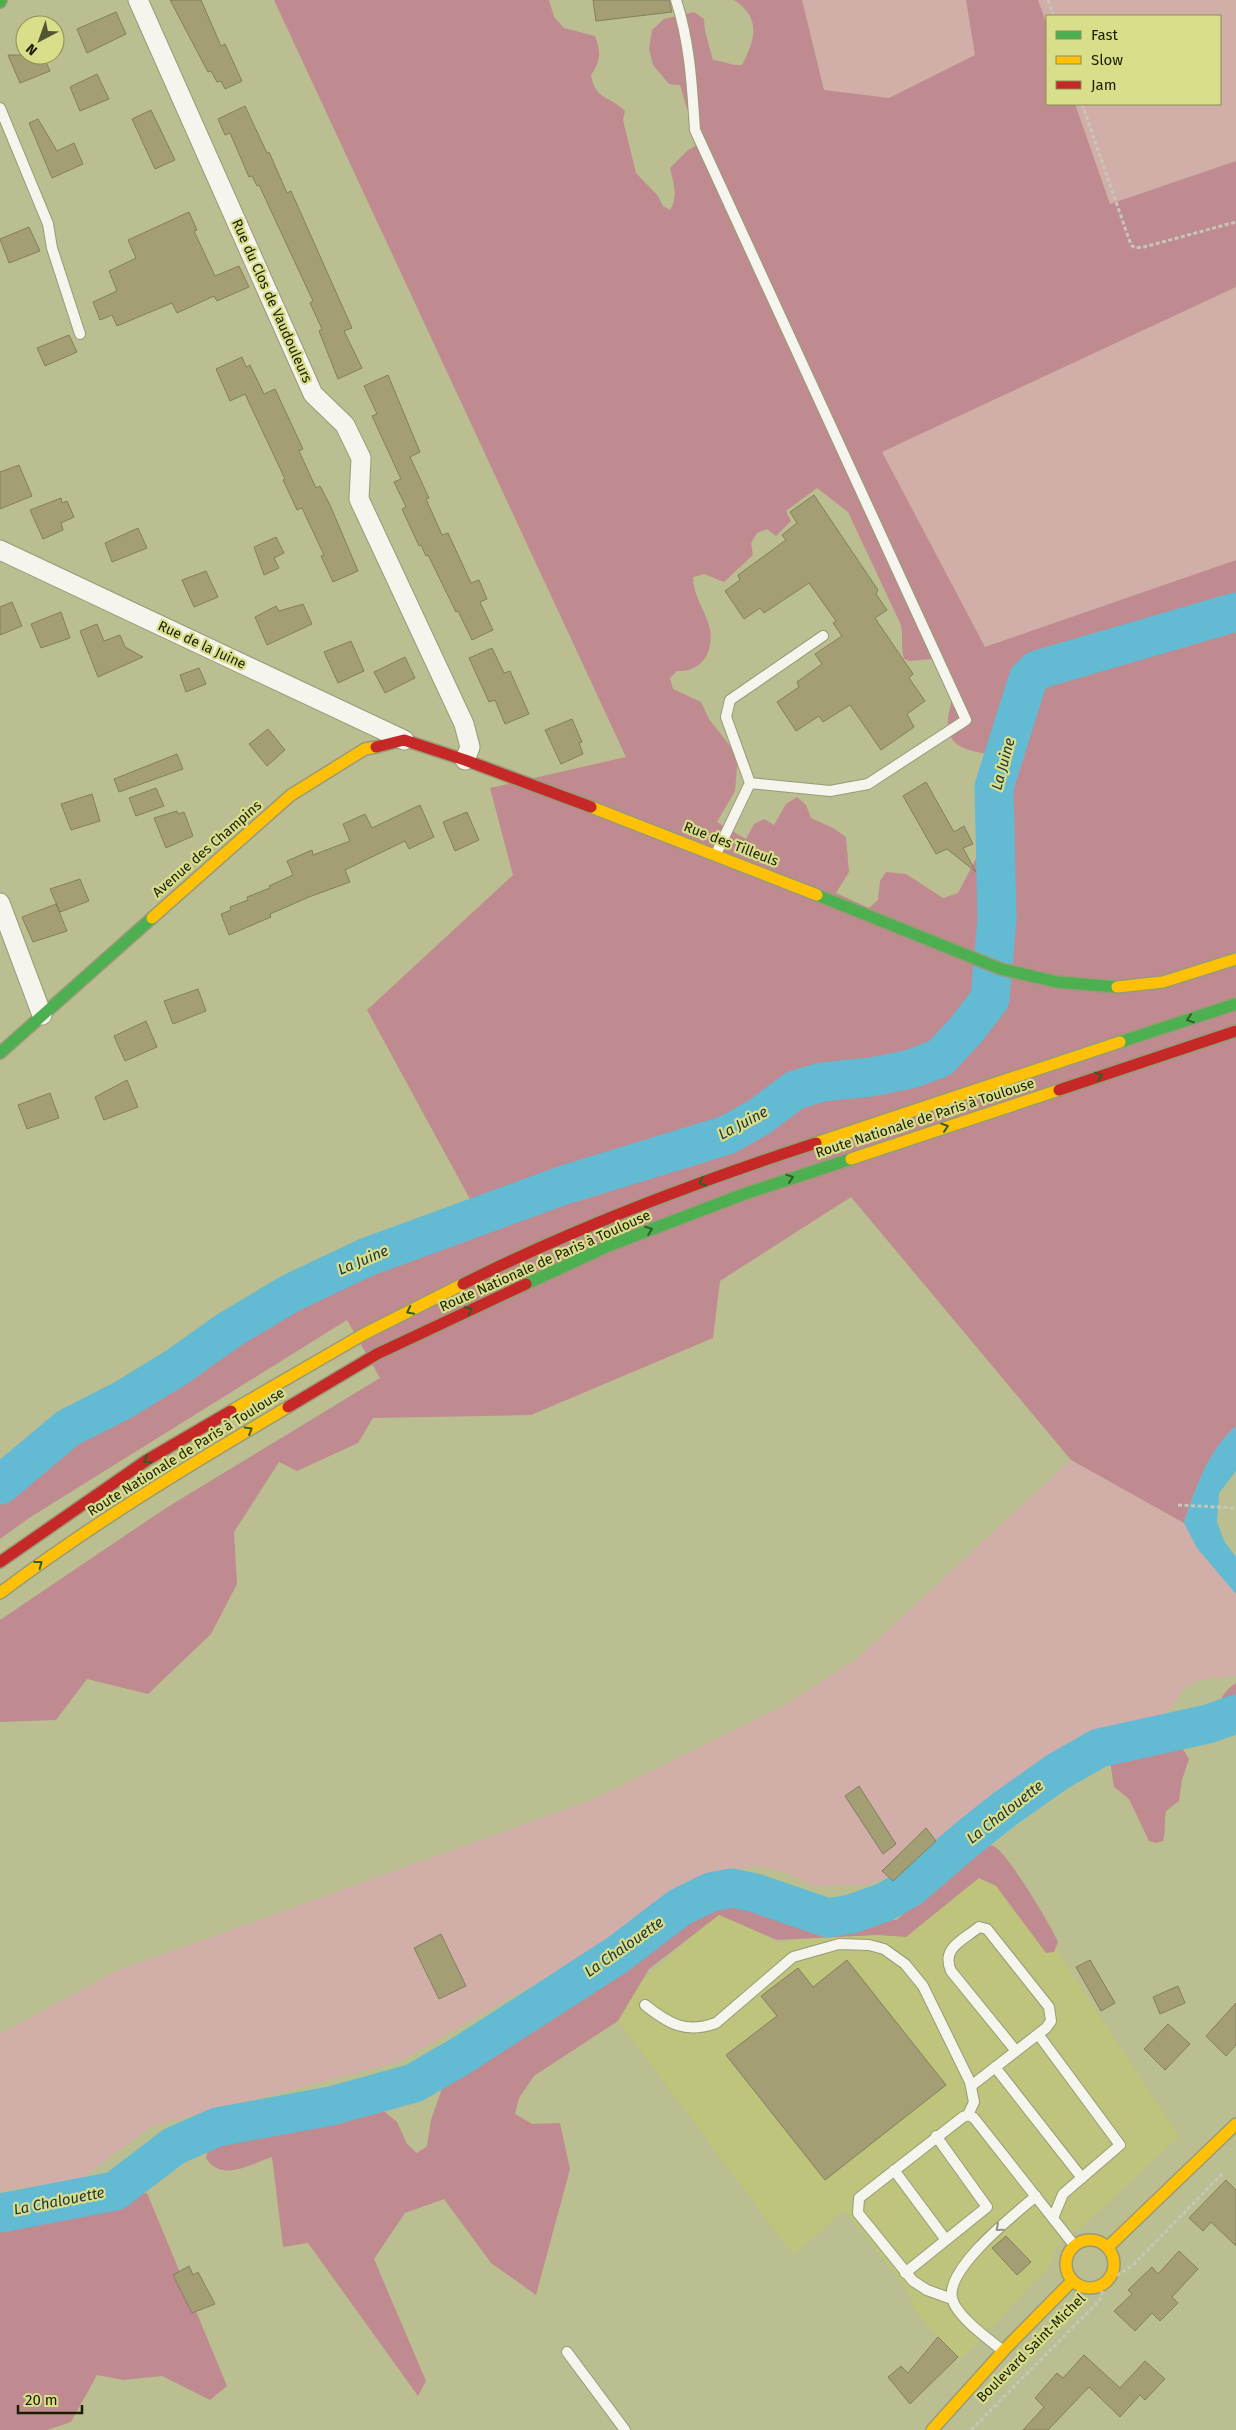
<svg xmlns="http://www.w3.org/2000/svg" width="1236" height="2430" font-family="'Fira Sans',sans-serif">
<rect width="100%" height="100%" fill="#bbbe90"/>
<path fill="#bfc47c" d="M985,1841L1179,2136L1092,2218L1058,2245L1049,2267L959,2361L914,2310L908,2291L845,2210L793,2255L610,2010L721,1910L776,1943L878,1930Z"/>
<path fill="#d2aea9" d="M802,0H966L975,55L889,98L824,90Z
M1038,0H1236V161L1110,204L1075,104H1220V16H1047V25Z
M1236,287V560L985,647L882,452Z
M1071,1460L1184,1523L1197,1548L1236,1594V1676L1202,1679L1184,1688L1174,1705L1163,1715L1086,1736L973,1810L913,1869L866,1885L812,1886L787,1873L759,1866L719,1872L693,1881L624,1933L399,2062L152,2126L80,2180L0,2191V2034L117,1971L592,1800L780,1708L857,1659Z"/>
<path fill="#bf8b90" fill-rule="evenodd" d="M274,0H549L554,17L564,28L595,36C601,52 601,61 591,75C595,100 610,96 625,111L623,120L636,173L658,196L663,206L670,210C679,196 673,182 670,168L688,150L700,143V127L687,109L680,85L669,84L653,65L649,49L652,30L664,19L694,12L704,19L705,31L713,60C724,61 732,66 742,65C755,40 762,18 734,0H802L824,90L889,98L975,55L966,0H1038L1047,25V104H1075L1110,204L1236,161V287L882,452L985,647L1236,560V1426C1208,1451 1195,1489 1184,1523L1071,1460L851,1197L720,1281L713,1338L531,1415L373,1418L358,1443L297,1471L279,1462L234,1532L237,1584L211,1634L148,1694L87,1679L56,1720L0,1722V1620L166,1508L380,1378L347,1320L29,1518L0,1539V1465L72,1411L319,1268L471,1201L367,1010L513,875L490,788L626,757ZM817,488L848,512L901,625C903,637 901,648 904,659L910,661L932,659C936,667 950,687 951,693C953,704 948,710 948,720C946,746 966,750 986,754L988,809L981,849L958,893L943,898L906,874L886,872L880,881L878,900L869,908L836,893L849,872L846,837L833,828L811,818L806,805L797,797L786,804L774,825L764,819L754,824L746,839L717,822L735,791L738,756L709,719L701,702L673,689L670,678L677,671C701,672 714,653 710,629C706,611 693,596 693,577L704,574L724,582L753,555L751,543L757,533L767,529L776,536L791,521L786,511Z
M1236,1683V1727C1227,1729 1219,1732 1211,1725C1216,1709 1221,1692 1236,1683Z
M1166,1744L1182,1748L1189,1759L1182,1780L1179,1801L1166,1811C1164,1821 1166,1830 1163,1841L1156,1843L1149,1841L1129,1799L1114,1787L1110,1761L1126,1745Z
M988,1845C990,1846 993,1845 995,1847C1008,1854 1052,1927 1058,1942L1054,1952L1046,1953L996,1886L979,1878L906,1937L878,1935L777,1940L719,1915L649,1969L618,2021L534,2076L519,2098L515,2114L532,2124L560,2123L570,2169L536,2295L491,2263L444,2199L405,2213L374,2259L426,2381L418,2396L308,2243L283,2247L272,2157C250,2164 222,2183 206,2158L209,2147L219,2132L263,2125L286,2130L379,2107L397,2122L407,2144L417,2153L427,2146L431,2120L446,2077L514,2031L584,1990L666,1929L718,1897L743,1896L769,1905L838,1924L868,1919L896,1920Z
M147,2193L227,2386L210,2400L162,2376L123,2380L97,2375L71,2422L47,2430H0V2224L90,2203Z"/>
<path fill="#62bad3" d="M1236,1426V1471L1219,1493L1217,1522L1224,1541L1236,1557V1594L1197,1548L1184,1523C1196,1487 1207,1452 1236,1426Z"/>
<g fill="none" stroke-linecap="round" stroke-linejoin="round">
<path stroke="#62bad3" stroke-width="39" d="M0,1485L68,1428L123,1400L177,1367L229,1330L291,1293L367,1257L561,1186L727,1135L759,1117L795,1090L822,1082L871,1077L911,1069L940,1058L966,1030L990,999L997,919L994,787L1028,679L1037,670L1236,612
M0,2213L115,2191L174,2146L217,2127L331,2106L414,2083L459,2057L617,1955L680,1907L711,1892L732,1888L755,1893L828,1918L851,1914L885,1902L911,1887L967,1839L1002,1811L1057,1772L1099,1748L1208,1724L1236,1714"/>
</g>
<path fill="#a39e73" stroke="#82805e" d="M170,0H201L221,46L225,44L242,81L225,89L221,81L217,82L211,71L208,72Z
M593,0H669L672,12L596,21Z
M116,12L126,34L87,53L77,29Z
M8,55H43L50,71L20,83Z
M97,74L109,99L80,111L70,87Z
M245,106L267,153L269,152L287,193L291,191L352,328L344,331L362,368L338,379L319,331L322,329L310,303L313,301L259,185L257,186L252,176L249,177L230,133L225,135L218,119Z
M151,110L175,160L155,169L132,119Z
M38,119L57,151L74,143L83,164L52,178L29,123Z
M189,212L197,230L194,231L215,276L239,266L249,287L217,301L214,296L177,313L172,303L117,326L112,315L100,320L93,302L117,291L109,271L136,258L128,240Z
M29,227L40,251L9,263L0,239Z
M69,335L77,352L45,366L37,348Z
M242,357L246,367L250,365L264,394L275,389L303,449L299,451L316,488L320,486L330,505L358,571L333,582L321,556L324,555L302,508L297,510L283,480L285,479L245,394L230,401L216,369Z
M388,375L420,452L410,457L429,498L426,499L442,535L448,533L471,583L479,580L487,599L480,602L493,630L472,640L458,611L456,612L428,555L426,556L421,545L419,546L402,509L406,507L394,482L401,479L372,416L377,414L364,386Z
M19,465L32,496L0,509V472Z
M814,495L878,590L876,594L887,610L875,618L913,674L909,678L925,701L907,714L914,727L881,750L850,705L823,722L819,716L796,731L777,702L799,687L797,682L822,664L815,654L842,636L833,623L836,621L809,583L764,613L760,608L744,619L725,591L740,580L738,575L786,540L782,535L797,523L790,512Z
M61,498L62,503L67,501L74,517L61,523L63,530L43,539L30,510Z
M138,528L147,548L112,562L105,543Z
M276,537L284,553L274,558L279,568L264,575L254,547Z
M206,571L218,597L194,607L182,580Z
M12,602L22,626L0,635V607Z
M303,604L312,624L267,645L255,617L276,606L279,611Z
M61,612L70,638L41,648L31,624Z
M97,624L104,641L120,635L125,647L143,657L98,677L80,631Z
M351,641L364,671L338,683L324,652Z
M492,648L504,673L510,671L529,714L505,724L495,700L489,702L469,658Z
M405,657L415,678L385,693L374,672Z
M199,668L206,684L186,692L180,675Z
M572,719L582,742L579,743L583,754L561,764L545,730Z
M268,729L285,750L267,766L249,744Z
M177,754L183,769L119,792L114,779Z
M926,782L954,832L964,826L973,844L963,848L976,872L947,849L936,854L903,796Z
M156,788L164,806L136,816L129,798Z
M92,794L100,821L71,830L61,804Z
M420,805L434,837L409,849L405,841L345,870L350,882L309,897L270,914L271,917L229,935L221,914L231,910L230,907L248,900L247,897L270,888L269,886L293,875L287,861L312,850L313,855L350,841L343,824L365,814L372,828Z
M177,811L178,814L184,812L193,836L166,848L154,818Z
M467,812L479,840L455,851L443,822Z
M80,879L89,901L60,912L50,889Z
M56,904L67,931L33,942L22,917Z
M198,989L206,1011L173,1024L164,1001Z
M146,1021L157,1047L125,1061L114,1036Z
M127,1080L138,1107L104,1120L95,1097Z
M50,1093L59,1118L27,1129L18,1105Z
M859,1786L896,1844L883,1854L845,1796Z
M926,1828L936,1841L893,1881L882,1871Z
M441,1934L466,1986L439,1999L414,1948Z
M847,1960L946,2085L825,2180L726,2055L777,2016L761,1996L798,1968L813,1987Z
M1090,1960L1115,2003L1101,2011L1076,1967Z
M1178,1986L1185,2003L1160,2014L1153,1997Z
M1236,2003V2045L1226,2056L1206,2036Z
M1168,2024L1190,2044L1165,2070L1144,2049Z
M1226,2180L1236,2190V2246L1211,2222L1203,2231L1189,2218Z
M1006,2236L1031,2262L1017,2275L992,2248Z
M1179,2251L1198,2269L1172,2297L1178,2303L1160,2321L1152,2313L1135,2331L1114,2311L1132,2294L1128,2290L1152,2267L1158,2274Z
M189,2266L193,2275L198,2272L215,2304L192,2313L173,2275Z
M938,2337L958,2357L910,2404L888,2377L901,2366L908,2373Z
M1084,2355L1120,2388L1145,2361L1165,2379L1145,2400L1140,2395L1120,2417L1089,2387L1048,2430H1023L1044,2407L1035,2398L1057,2373L1063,2378Z"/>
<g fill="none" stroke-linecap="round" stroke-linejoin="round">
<defs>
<path id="lane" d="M676,0C690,43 692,86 695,130L966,720L868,784L830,791L750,783L716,854
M0,108L48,224L52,248L80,334
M750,783L726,717L730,700L823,636
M645,2005C669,2024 686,2034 716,2023L793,1957L839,1944L869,1945L884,1949L905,1964L923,1986L970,2082L974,2102L968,2115
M1038,2034L1120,2145L1063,2194L1053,2218
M995,2067L1082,2178
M971,2086L1046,2028L1051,2021L1049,2007L987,1929L979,1927C962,1941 941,1948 951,1971L1016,2051
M894,2170L946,2240
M905,2273L987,2207L936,2136
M952,2299L927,2290L913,2281L858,2213L859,2198L963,2117L968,2115L974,2118L1074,2245
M1002,2350C988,2339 956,2316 952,2298C946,2268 1015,2214 1036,2196
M567,2352L625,2430"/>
<path id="street" d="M138,0L313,394L345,425L361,458L359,499L464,724L470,747L465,760
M0,550L404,740
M0,903L42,1015"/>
<path id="fast" d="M0,2L1,0
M817,895L1001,969L1057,982L1117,987
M1120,1042L1236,1004
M0,1053L152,918
M526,1284L608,1246L744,1194L851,1159"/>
<path id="slow" d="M591,807L817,895
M152,918L291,795L365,749L376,747
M1117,987L1163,982L1236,959
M816,1143L1120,1042
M851,1159L1059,1090
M231,1411L364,1334L463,1284
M0,1593C92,1524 189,1465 288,1407
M1066 2264a24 24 0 1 1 48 0a24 24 0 1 1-48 0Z
M1108,2247L1236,2124
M932,2430L1006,2348L1072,2281"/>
<path id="jam" d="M376,747L404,740L465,760L591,807
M1059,1090L1236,1031
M463,1284C576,1227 696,1182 816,1143
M288,1407L377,1354L526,1284
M0,1562L147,1460L231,1411"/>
</defs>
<use href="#lane" stroke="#989b76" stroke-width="12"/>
<use href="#street" stroke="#989b76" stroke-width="21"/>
<use href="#fast" stroke="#989b76" stroke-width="14"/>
<use href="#slow" stroke="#989b76" stroke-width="14"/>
<use href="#jam" stroke="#989b76" stroke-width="14"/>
<path stroke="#c6c7b9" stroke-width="3" stroke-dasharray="4 2.5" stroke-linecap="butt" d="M1048,0L1054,16
M1082,104L1131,245L1135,248L1144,247L1236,222
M1178,1505L1236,1508
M971,2430L1099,2301L1106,2282L1132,2266L1223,2173"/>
<use href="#lane" stroke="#f5f5ee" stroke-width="10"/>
<use href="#street" stroke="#f5f5ee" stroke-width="19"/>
<use href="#fast" stroke="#4caf50" stroke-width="11"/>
<use href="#slow" stroke="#ffc107" stroke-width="11"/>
<use href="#jam" stroke="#c62828" stroke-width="11"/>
</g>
<defs><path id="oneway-chevron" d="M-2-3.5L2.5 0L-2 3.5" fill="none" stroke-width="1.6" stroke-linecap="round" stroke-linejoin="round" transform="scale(1.25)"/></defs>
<g stroke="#315e24">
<use href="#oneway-chevron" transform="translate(1190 1019) rotate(162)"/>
<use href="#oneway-chevron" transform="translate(1099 1076) rotate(-18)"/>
<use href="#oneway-chevron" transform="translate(945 1127) rotate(-18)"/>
<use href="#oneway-chevron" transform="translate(790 1178) rotate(-18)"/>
<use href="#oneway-chevron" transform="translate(702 1182) rotate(159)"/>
<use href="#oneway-chevron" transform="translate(649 1230) rotate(-21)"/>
<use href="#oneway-chevron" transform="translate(469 1310) rotate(-26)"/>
<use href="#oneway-chevron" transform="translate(410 1311) rotate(153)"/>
<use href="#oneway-chevron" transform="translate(249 1430) rotate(-31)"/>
<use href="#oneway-chevron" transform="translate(147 1460) rotate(148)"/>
<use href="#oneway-chevron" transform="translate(39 1564) rotate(-37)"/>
</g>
<use stroke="#939383" href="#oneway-chevron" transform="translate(999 2228) rotate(139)"/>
<g text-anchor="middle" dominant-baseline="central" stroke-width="4.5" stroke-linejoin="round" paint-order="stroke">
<g font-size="14" fill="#1b1c00" stroke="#d8de8a">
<text transform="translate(272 301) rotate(66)">Rue du Clos de Vaudouleurs</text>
<text transform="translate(202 645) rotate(25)">Rue de la Juine</text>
<text transform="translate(731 844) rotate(21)">Rue des Tilleuls</text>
<text transform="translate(207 849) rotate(-41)">Avenue des Champins</text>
<text transform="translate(925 1118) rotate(-18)">Route Nationale de Paris à Toulouse</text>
<text transform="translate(545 1261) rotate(-24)">Route Nationale de Paris à Toulouse</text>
<text transform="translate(186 1452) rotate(-32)">Route Nationale de Paris à Toulouse</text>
<text transform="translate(1031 2348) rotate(-45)">Boulevard Saint-Michel</text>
</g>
<g font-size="15" font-style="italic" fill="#1d323c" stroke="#d8de8a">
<text transform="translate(1003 764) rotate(-75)">La Juine</text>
<text transform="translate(743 1123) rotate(-28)">La Juine</text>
<text transform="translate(363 1260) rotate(-23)">La Juine</text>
<text transform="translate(1005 1812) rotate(-38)">La Chalouette</text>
<text transform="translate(624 1947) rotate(-35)">La Chalouette</text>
<text transform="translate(59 2201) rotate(-11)">La Chalouette</text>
</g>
</g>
<rect x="1046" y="15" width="175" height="90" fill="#d8de8a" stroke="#8c9053"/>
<rect x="1056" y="31" width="25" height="8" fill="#4caf50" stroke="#8c9053"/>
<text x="1091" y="40" font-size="15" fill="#1b1c00">Fast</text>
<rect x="1056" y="56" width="25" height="8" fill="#ffc107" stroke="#8c9053"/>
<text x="1091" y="65" font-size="15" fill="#1b1c00">Slow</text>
<rect x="1056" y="81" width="25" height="8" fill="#c62828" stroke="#8c9053"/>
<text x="1091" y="90" font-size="15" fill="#1b1c00">Jam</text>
<g transform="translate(40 40) rotate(221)"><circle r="24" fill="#d8de8a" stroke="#8c9053"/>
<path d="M0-4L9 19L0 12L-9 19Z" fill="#535532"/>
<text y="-8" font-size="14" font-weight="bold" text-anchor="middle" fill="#1b1c00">N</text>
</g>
<path d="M18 2405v8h64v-8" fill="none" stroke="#1b1c00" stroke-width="2.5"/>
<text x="25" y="2405" font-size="15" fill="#1b1c00" stroke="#d8de8a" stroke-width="4" paint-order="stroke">20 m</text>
</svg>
